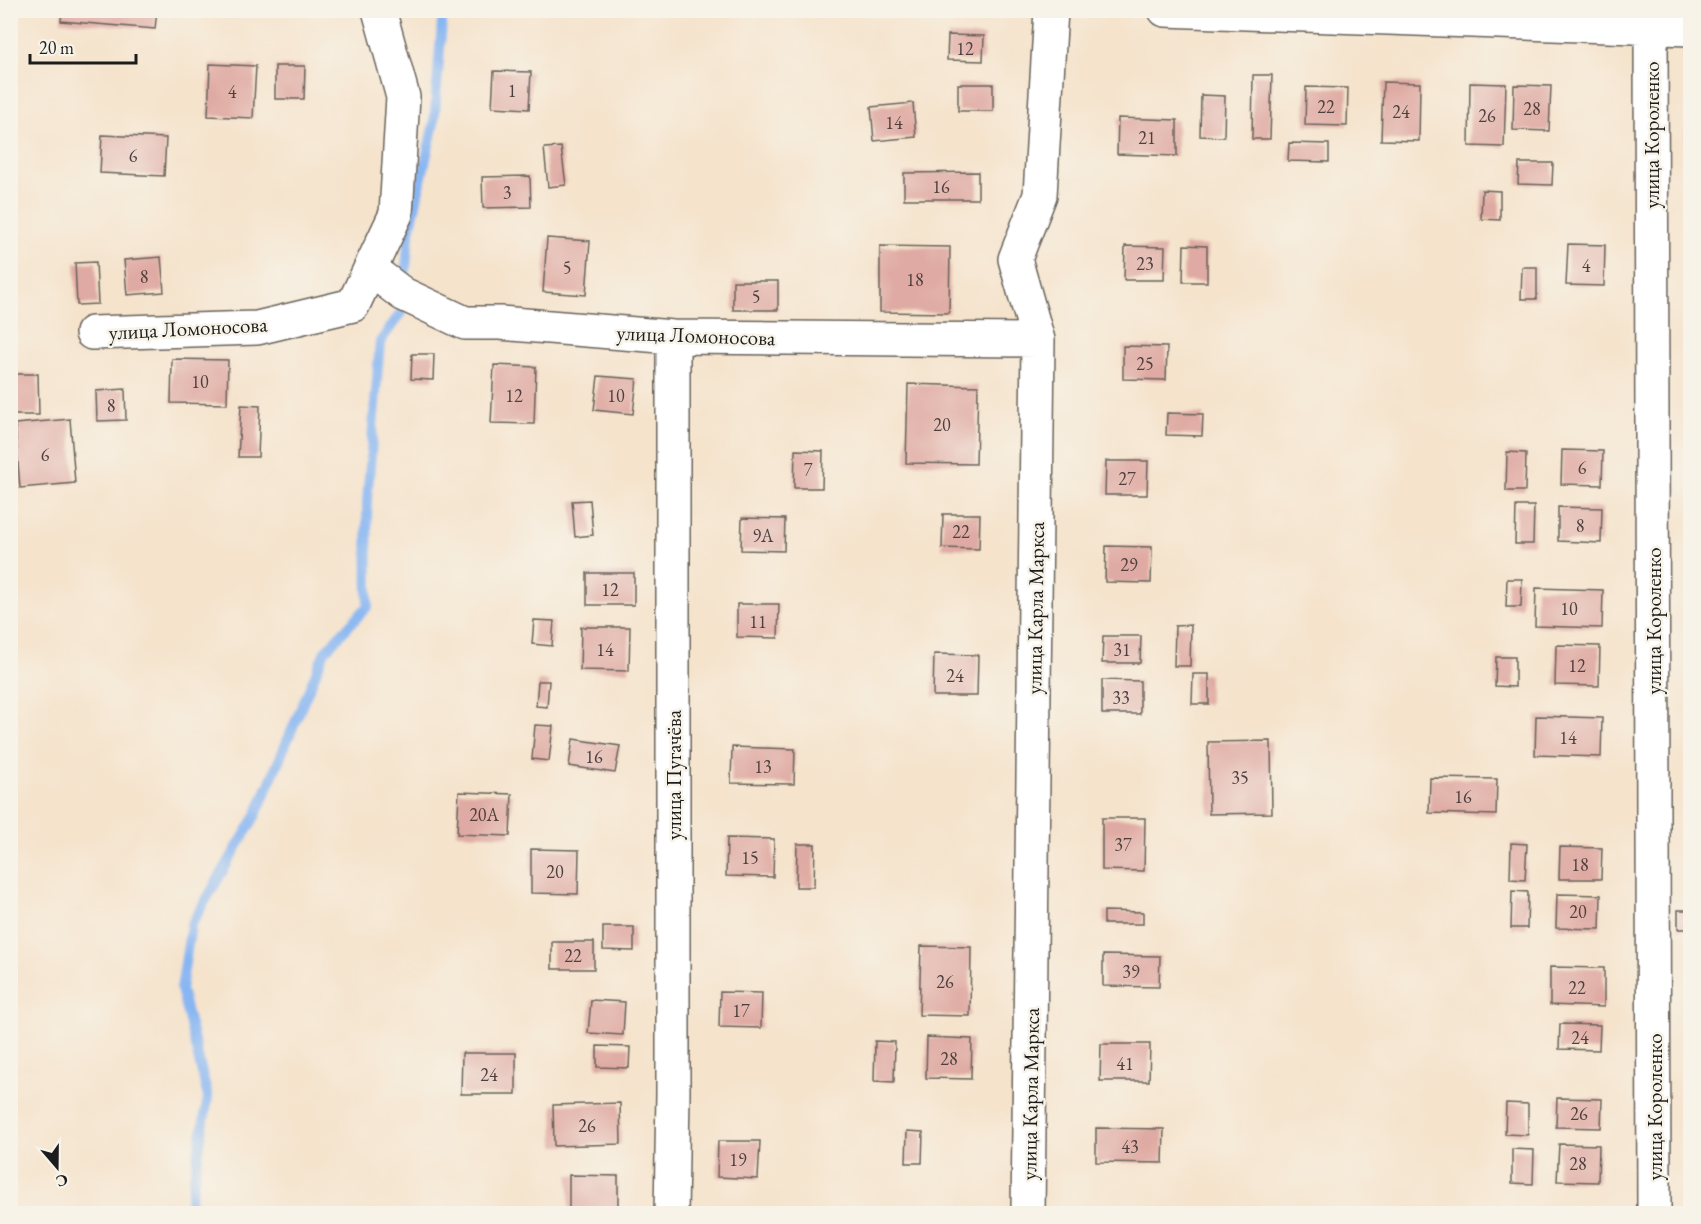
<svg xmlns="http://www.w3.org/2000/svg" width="1701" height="1224" font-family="'EB Garamond',serif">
<rect width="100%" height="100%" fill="#f7f3e8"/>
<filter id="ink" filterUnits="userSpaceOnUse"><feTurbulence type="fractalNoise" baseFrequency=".0167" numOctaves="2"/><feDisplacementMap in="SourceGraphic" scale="12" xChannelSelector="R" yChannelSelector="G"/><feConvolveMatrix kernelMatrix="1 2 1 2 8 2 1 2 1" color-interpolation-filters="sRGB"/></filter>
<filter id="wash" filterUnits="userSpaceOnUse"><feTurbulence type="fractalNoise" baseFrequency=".008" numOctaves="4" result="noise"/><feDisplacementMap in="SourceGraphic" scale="24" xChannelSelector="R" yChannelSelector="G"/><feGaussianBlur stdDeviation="1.35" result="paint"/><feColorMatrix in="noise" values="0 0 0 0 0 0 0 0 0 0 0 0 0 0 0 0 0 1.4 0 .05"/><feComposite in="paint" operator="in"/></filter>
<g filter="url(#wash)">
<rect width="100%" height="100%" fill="#f5e3cc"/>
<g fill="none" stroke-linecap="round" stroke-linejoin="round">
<path stroke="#87b6f2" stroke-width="10" d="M188,1214L208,1097L181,989L191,925L256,815L325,651L368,606L367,502L380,342L402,311L409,235L434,123L443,10"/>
</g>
<g id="blocks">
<path fill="#dfaaa3" d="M62,10H157L155,29L61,21Z
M948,35L984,36L983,61L947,60Z
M210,64L256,66L253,118L208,116Z
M275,66H305L304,99H275Z
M494,71L531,72L529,109L492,107Z
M1253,75H1272L1270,139H1252Z
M1383,82L1420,83L1419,141L1381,140Z
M1470,83L1506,84L1504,147L1469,146Z
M958,84H993V111H958Z
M1514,85L1551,86L1549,131L1513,130Z
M1306,87L1348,88L1347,126L1305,125Z
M1201,95L1225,96L1224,137L1200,136Z
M913,103L916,137L874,141L871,107Z
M1118,118L1177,120V156L1117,154Z
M1686,124H1690V158H1685Z
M102,135L166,138L164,176L100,173Z
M1289,143L1329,144V162L1288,161Z
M561,147L566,185L548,187L544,148Z
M1519,163H1553L1552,185L1518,184Z
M978,172V199H904V173Z
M530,176L531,207L483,208L482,177Z
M1482,190L1500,191V220L1481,219Z
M547,238L590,241L586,295L543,292Z
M1568,244L1605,245L1604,286L1566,285Z
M1184,245L1207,246V282H1183Z
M880,246L950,247L949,313L880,312Z
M1125,246L1165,247L1164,280H1124Z
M161,257L164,292L127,295L124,260Z
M96,262L98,304L77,305L75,263Z
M1522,267H1537V299H1521Z
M733,281H778V310H733Z
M1123,346L1167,347L1166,380L1123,379Z
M412,354H434L433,380L411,379Z
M172,359L228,360L227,404L171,403Z
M494,365L536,367L534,424L491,423Z
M12,374H38L39,415H12Z
M598,376L637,379L633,414L594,410Z
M908,384L978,386L976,464L906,463Z
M125,389L126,420L97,421L96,391Z
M241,405L260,406L258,457H238Z
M1167,413L1203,414L1202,436L1166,435Z
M70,419L75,483L20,488L15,424Z
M795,450L823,451L822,488H794Z
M1562,450L1603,451L1602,485L1561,484Z
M1507,452L1526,453L1525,491H1506Z
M1106,461H1148L1147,495H1105Z
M590,500L593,535L575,537L572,501Z
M1516,506H1534L1533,544H1515Z
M1558,507L1602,508L1601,543L1558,541Z
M943,514H980L979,549L942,548Z
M742,518L785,519L784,551L741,550Z
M1106,546L1152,547L1151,583L1105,582Z
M587,573H634V605H587Z
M1507,579H1522L1521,607H1506Z
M1536,588L1603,590L1602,628L1535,626Z
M737,604H779L778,638L737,637Z
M534,620L554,621L552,646L532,644Z
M1191,625L1190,666H1174L1175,626Z
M581,627H630L629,671L580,670Z
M1103,636H1141L1140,663H1102Z
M1556,645L1600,646L1599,686L1555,685Z
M934,654L978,655L977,696H933Z
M1496,657H1515V687L1495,686Z
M1193,674H1209V704H1192Z
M1102,680L1140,681V714H1102Z
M538,681H549L547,707L536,706Z
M1536,716L1602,718L1601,757L1535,755Z
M535,725L553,726L549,761L532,759Z
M573,739L620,746L615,773L569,766Z
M1271,741L1272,813L1209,814L1208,742Z
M732,747L795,749L794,784L731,783Z
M1430,778L1497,779L1496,815L1429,813Z
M459,792L512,794L510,836L457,834Z
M1102,818H1145L1144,871L1102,870Z
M727,838L774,839L773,877L726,876Z
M1511,843L1527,844L1525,880L1510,879Z
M797,844H815L814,887H796Z
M1560,847L1602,848L1601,879H1559Z
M531,849L579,850L578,894L531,893Z
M1512,891L1528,892L1527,928H1511Z
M1557,894L1601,895L1600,929L1556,928Z
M1678,910H1690V929H1678Z
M1104,911L1143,912V924H1104Z
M603,927H634V951L603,950Z
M552,942H594V969H552Z
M921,946L971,947L970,1016L919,1015Z
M1103,955L1160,956L1159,987L1103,986Z
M1550,967L1604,968V1007L1550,1005Z
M720,992L762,993L761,1028L719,1027Z
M591,1000L625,1002L623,1035L588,1033Z
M1560,1024L1600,1025L1599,1050L1559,1049Z
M927,1037L972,1039L971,1079L926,1078Z
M875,1041L895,1042L894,1082L874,1081Z
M1101,1044H1150L1149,1081H1100Z
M597,1046L630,1047L629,1068L597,1067Z
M462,1053H516V1094H461Z
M1557,1098L1602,1099L1601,1128L1556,1127Z
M620,1103L621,1144L554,1146L553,1105Z
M1506,1103L1528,1104V1135L1505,1134Z
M1096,1128L1164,1129L1163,1163L1096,1162Z
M907,1131L923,1132L922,1163H906Z
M718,1141H760L758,1179L717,1177Z
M1559,1144L1599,1145L1598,1182L1557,1181Z
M1512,1149L1534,1150L1533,1184L1512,1183Z
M569,1175L618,1176V1214H569Z"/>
</g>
</g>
<g filter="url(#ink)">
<use href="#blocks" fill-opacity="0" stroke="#68625a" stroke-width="1.5"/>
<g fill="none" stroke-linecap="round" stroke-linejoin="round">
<defs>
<path id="street" d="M1165,10L1690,29
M1651,28L1654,1214
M370,269L403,294L465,323H500L673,337L1038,340
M92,333L257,328L353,305L396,214L403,97L379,10
M671,1214L673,1093V337
M1028,1214L1038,340L1015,259L1040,195L1051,10"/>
</defs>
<use href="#street" stroke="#68625a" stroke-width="36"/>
<use href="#street" stroke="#fff" stroke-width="33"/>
</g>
</g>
<g text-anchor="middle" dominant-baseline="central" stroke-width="5" stroke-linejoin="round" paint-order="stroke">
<g font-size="18" fill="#4d403e">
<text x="965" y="48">12</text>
<text x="512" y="90">1</text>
<text x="232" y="91">4</text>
<text x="1326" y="106">22</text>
<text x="1532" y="108">28</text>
<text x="1401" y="111">24</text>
<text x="1487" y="115">26</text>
<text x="894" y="122">14</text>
<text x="1147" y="137">21</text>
<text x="133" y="155">6</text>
<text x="941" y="186">16</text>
<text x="507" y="192">3</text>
<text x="1145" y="263">23</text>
<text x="1586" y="265">4</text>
<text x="567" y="267">5</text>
<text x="144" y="276">8</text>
<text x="915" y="279">18</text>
<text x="756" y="296">5</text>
<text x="1145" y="363">25</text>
<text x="200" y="381">10</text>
<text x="514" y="395">12</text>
<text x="616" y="395">10</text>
<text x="111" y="405">8</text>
<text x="942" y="424">20</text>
<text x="45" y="454">6</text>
<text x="1582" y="467">6</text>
<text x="808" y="469">7</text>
<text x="1127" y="478">27</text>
<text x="1580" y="525">8</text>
<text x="961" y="531">22</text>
<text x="763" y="535">9А</text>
<text x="1129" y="564">29</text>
<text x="610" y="589">12</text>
<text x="1569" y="608">10</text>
<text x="758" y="621">11</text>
<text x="605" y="649">14</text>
<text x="1122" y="649">31</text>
<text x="1577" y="665">12</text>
<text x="955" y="675">24</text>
<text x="1121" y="697">33</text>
<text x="1568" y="737">14</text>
<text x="594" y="756">16</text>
<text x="763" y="766">13</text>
<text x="1240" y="777">35</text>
<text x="1463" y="796">16</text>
<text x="484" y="814">20А</text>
<text x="1123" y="844">37</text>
<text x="750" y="857">15</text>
<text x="1580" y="864">18</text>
<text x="555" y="871">20</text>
<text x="1578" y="911">20</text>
<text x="573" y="955">22</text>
<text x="1131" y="971">39</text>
<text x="945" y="981">26</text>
<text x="1577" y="987">22</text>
<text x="741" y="1010">17</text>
<text x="1580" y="1037">24</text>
<text x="949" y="1058">28</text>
<text x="1125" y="1063">41</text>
<text x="489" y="1074">24</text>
<text x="1579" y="1113">26</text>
<text x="587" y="1125">26</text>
<text x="1130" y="1146">43</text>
<text x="738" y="1159">19</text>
<text x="1578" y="1163">28</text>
</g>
<g font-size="21" fill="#1c1c1c" stroke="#f7f3e8">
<text transform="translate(1651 135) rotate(-90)">улица Короленко</text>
<text transform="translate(188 328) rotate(-3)">улица Ломоносова</text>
<text transform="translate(696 335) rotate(2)">улица Ломоносова</text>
<text transform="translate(1035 608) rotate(-89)">улица Карла Маркса</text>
<text transform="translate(1653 621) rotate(-90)">улица Короленко</text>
<text transform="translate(673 775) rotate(-90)">улица Пугачёва</text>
<text transform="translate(1030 1094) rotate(-89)">улица Карла Маркса</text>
<text transform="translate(1654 1107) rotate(-90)">улица Короленко</text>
</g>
</g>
<rect width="1701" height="1224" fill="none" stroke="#f7f3e8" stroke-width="36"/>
<g transform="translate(57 1167) rotate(160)" stroke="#f7f3e8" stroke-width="4.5" paint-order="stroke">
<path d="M0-4.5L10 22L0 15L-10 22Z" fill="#1c1c1c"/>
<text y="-9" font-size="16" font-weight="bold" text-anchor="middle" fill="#1c1c1c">С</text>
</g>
<path d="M30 54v9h106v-9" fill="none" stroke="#1c1c1c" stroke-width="3"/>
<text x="39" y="54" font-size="18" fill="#1c1c1c" stroke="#f7f3e8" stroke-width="4.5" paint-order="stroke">20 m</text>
</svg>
